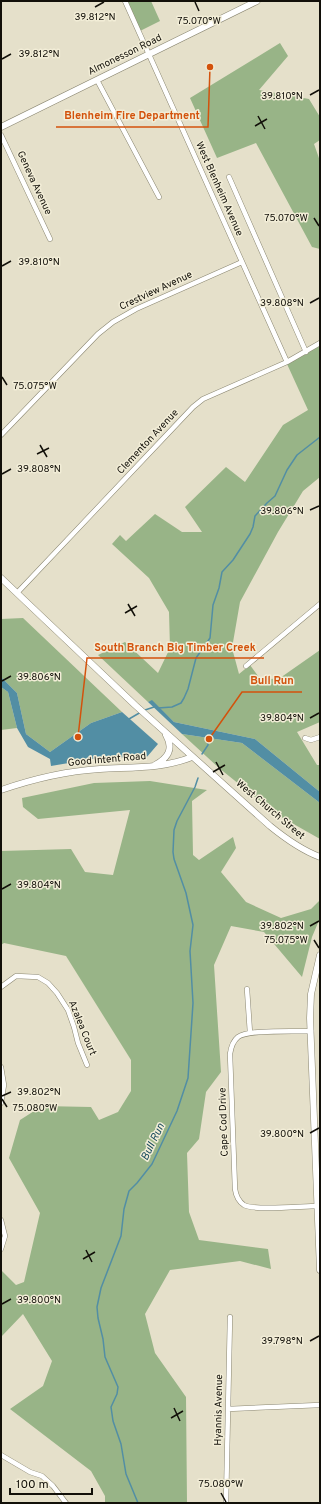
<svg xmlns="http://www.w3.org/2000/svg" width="321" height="1504" font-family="Overpass,sans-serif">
<rect width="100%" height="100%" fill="#e5e0ca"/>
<path fill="#98b487" d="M125,1H151L160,21L138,32Z
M280,43L288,56L259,90L309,99L320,117V140L314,144L320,161V249L312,247L256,143L217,158L190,98Z
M320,341V477L303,491L278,532L240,602L232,648L239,674L250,665L261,680L280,678L320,650V722L297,732L317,765H320V792L255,739L174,722L152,701L148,702L98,655L125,642L158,673L170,648L169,612L149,578L112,544L120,535L126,541L155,514L182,532H202L185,507L226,467L245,482L283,425L308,410L287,364Z
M23,618L122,712L91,723L50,752L26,734L17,693L1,677V619Z
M1,687L8,692L17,728L1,730Z
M182,734L242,743L320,803V839L276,814L219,768Z
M150,781L207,790L192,801L193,855L199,860L233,837L236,848L221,872L246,902L281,918L311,909L320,900V918L312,937L302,977L264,932L231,926L214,965L221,1072L206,1092L199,1139L187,1153L189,1212L199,1240L268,1249L271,1269L240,1261L170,1270L145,1314L155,1353L186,1397L187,1503H105V1496L91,1471L10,1409L43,1386L52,1361L23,1314L1,1337V1270L16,1285L24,1282L40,1213L9,1158L20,1120L42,1106L91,1107L99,1120L118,1112L131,1091V1060L66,956L4,943L1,945V851L71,849L85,872L113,875L130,810L38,819L23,807L22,798L94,783Z"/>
<path fill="#528ea4" d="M1,677L17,693L26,734L50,752L91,723L122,712L158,744L146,758L104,757L51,766L50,759L28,747L17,728L8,692L1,687Z
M152,700L174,722L255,739L320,792V803L242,743L182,734L148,702Z"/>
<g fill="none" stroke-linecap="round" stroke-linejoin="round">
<path stroke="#528ea4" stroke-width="1.5" d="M158,708L172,707L181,703L184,698L188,689L196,658L210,638L213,605L219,588L222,572L233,560L250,534L253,527L255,516L267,503L275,496L287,470L297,455L320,437
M145,710L154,707
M129,719L141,712
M202,754L208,745V738
M138,1503L126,1474L121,1444L113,1421L111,1407L117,1394L118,1387L105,1357L103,1339L98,1318L97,1307L101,1288L121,1236L124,1209L129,1191L137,1183L152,1164L177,1111L188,1078L193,1003L190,951L193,925L186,893L174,859L173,852L174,830L177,821L195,787L198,778"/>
<defs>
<path id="street" d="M125,1L287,362
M97,80L159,197
M1,135L50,239
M229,177L306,352
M1,435L98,334L113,322L136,309L242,262
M17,593L193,407L203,399L287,362L320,343
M246,666L320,604
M305,738L311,740L320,737
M1,987L16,976L38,977L48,983L57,993L68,1010L74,1027L78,1043L87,1065
M247,989L250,1033
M311,1031C296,1032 249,1029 238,1037C233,1041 231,1047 230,1054L235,1189C236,1196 238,1201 244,1205C254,1211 303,1206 317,1206
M1,1067L4,1085L1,1103
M1,1220L5,1236L1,1249
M228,1409L320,1405
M1,1455L30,1472L42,1476L53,1486L66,1503
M226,1503L230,1317"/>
<path id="secondary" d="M1,127L257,1
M1,578L135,705L270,826C286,839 301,850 320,857
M155,765C168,758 174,749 166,735
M1,790C33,779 67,771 100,769C132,767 162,769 192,757
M320,955L311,994L310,1018L320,1270"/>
</defs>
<use href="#street" stroke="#8a8671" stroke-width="5.5"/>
<use href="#secondary" stroke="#8a8671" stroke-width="7"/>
<use href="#street" stroke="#fff" stroke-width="4.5"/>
<use href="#secondary" stroke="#fff" stroke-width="6"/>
</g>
<path fill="none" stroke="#121009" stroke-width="1.5" d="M195,2L199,11M95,7L104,2M2,59L11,54M310,95L319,90M258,116L265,129M255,126L267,119M314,218L319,226M2,266L11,261M310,303L319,298M2,377L7,385M40,445L47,457M37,454L49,448M2,474L11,469M310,510L319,506M128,604L135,616M125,613L137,606M2,681L11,676M310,718L319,713M216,762L223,775M213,772L225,765M2,889L11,884M310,926L319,921M314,940L319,948M2,1096L11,1092M2,1099L7,1107M310,1133L319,1128M86,1250L92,1262M83,1259L95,1252M2,1304L11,1299M310,1341L319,1336M174,1408L180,1421M171,1418L183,1411M221,1493L226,1502"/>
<g text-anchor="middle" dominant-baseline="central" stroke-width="3" stroke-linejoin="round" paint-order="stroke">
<g font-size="10" fill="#121009" stroke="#f2edd7">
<text transform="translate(125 55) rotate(-26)">Almonesson Road</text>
<text transform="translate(34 183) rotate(65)">Geneva Avenue</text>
<text transform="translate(219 189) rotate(66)">West Blenheim Avenue</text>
<text transform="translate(156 291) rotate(-25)">Crestview Avenue</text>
<text transform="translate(148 442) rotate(-47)">Clementon Avenue</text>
<text transform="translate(107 760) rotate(-5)">Good Intent Road</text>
<text transform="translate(270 810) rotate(40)">West Church Street</text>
<text transform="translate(82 1028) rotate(68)">Azalea Court</text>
<text transform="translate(224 1122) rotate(-92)">Cape Cod Drive</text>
<text transform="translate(219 1410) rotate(-89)">Hyannis Avenue</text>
</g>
<g font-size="11" font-style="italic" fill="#184b5c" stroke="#f2edd7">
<text transform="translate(153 1142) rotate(-64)">Bull Run</text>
</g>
</g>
<g font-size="10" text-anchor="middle" fill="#121009" stroke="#f2edd7" stroke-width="3" stroke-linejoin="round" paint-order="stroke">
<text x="95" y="20">39.812°N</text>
<text x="199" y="24">75.070°W</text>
<text x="39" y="57">39.812°N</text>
<text x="282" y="99">39.810°N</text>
<text x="286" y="221">75.070°W</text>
<text x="39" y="265">39.810°N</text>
<text x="282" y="306">39.808°N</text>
<text x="35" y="389">75.075°W</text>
<text x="39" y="472">39.808°N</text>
<text x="282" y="514">39.806°N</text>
<text x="39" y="680">39.806°N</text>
<text x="282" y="721">39.804°N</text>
<text x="39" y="888">39.804°N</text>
<text x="282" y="929">39.802°N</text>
<text x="286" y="943">75.075°W</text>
<text x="39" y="1095">39.802°N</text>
<text x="35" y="1111">75.080°W</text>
<text x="282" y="1137">39.800°N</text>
<text x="39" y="1303">39.800°N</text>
<text x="282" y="1344">39.798°N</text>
<text x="221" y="1487">75.080°W</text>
</g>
<path fill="none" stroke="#d3520c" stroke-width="1.5" d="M210 67L208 127H56M78 737L87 658H264M209 739L242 692H302"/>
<g fill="#d3520c" stroke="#f2edd7" stroke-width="1.5">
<circle cx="210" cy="67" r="4"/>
<circle cx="78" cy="737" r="4"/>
<circle cx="209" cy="739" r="4"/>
</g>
<g font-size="11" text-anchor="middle" font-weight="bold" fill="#d3520c" stroke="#f2edd7" stroke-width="3" stroke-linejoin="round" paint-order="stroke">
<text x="132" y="119">Blenheim Fire Department</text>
<text x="175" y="651">South Branch Big Timber Creek</text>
<text x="272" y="684">Bull Run</text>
</g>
<rect width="321" height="1504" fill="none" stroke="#121009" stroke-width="4"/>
<path d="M10 1488v6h82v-6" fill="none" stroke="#121009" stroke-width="2"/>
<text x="16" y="1488" font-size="12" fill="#121009" stroke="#f2edd7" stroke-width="3" paint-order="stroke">100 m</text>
</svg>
